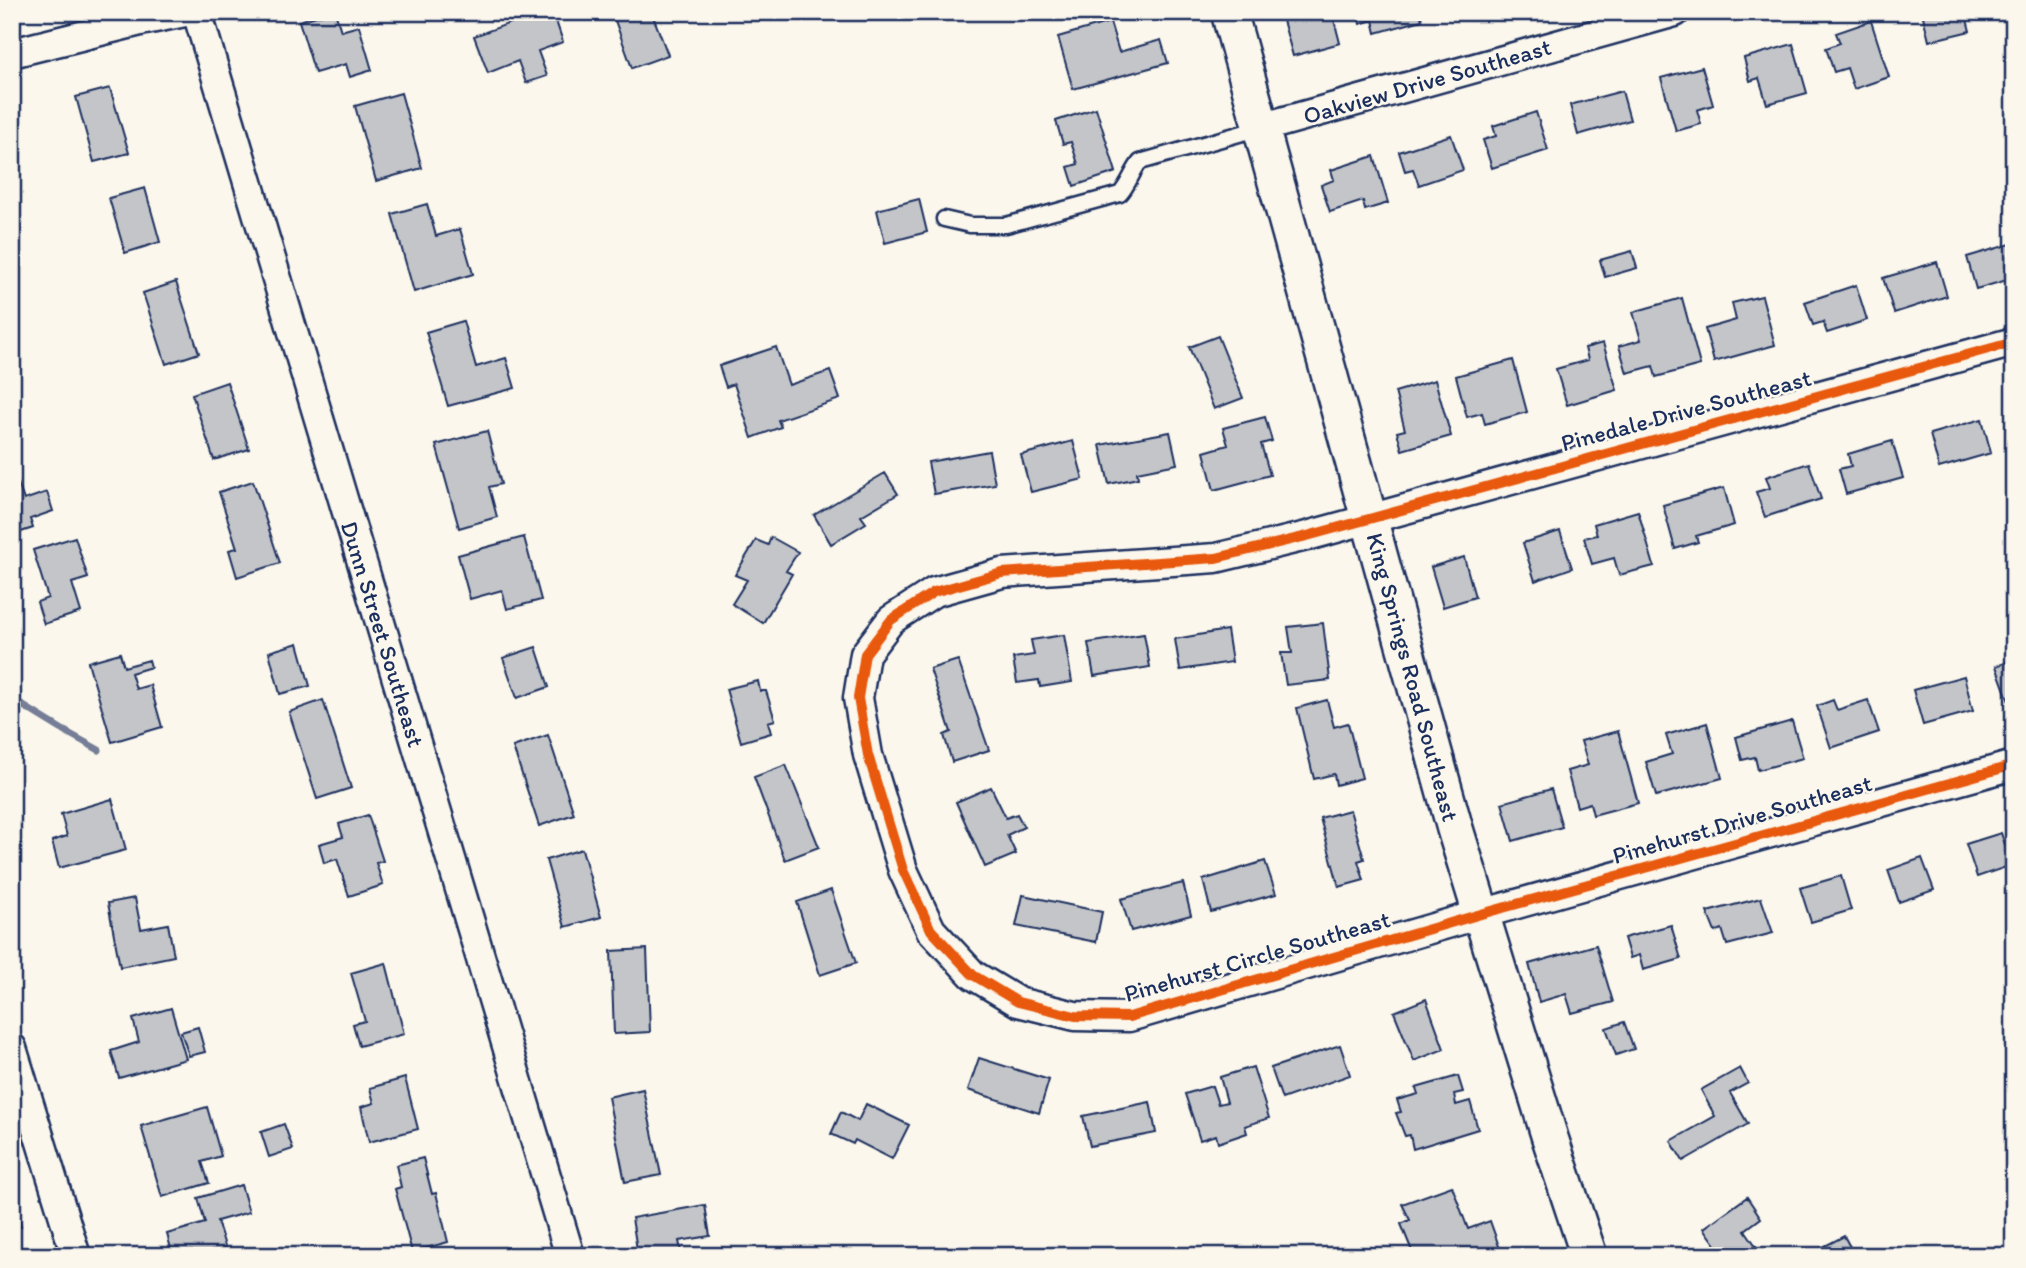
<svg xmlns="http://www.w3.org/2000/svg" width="2026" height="1268" font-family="Itim,sans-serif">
<rect width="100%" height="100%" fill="#fbf7ec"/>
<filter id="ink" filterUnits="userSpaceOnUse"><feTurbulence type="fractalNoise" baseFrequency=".0143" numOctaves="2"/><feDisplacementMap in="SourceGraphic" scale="14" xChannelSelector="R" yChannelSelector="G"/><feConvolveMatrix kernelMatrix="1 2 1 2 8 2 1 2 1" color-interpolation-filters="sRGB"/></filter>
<g filter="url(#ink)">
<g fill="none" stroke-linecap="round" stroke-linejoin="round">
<path stroke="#747e96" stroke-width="7" d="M12,699L61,729L99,750"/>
</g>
<path fill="#c3c5c9" stroke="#1b2f5e" stroke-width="2" d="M330,12H335L341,31L359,26L372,70L350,77L346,64L315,73L299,21Z
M541,12H553L563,42L538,51L547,76L526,83L518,61L488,73L474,36Z
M612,12H665L653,16L668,55L632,68Z
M1297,12H1332L1340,43L1293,56L1282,17Z
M1357,12H1420L1422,20L1376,33L1373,20L1360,24Z
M1922,12H1965L1970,31L1929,41Z
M1871,21L1889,77L1854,89L1847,68L1834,72L1826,48L1840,43L1836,33Z
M1110,22L1119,52L1161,40L1168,63L1073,89L1058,37Z
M1793,44L1807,93L1767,104L1759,78L1750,81L1744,58Z
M1702,67L1713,105L1697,110L1701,124L1676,131L1661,78Z
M110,88L129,153L94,162L76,97Z
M1622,91L1630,120L1578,135L1570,105Z
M401,93L422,168L376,181L355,106Z
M1096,108L1116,172L1074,186L1068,167L1078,164L1071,142L1063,144L1056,121Z
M1536,112L1548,150L1492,168L1483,140L1496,136L1493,126Z
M1451,135L1463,170L1419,185L1413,169L1405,171L1399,152Z
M1374,156L1388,203L1365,210L1363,201L1330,212L1321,185L1334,180L1331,170Z
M145,188L160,242L125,253L109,198Z
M919,199L927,232L885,243L877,210Z
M427,204L436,236L460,229L473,274L414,292L392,214Z
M2014,243V278L1976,289L1967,257Z
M1632,251L1637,268L1605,277L1600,260Z
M1937,262L1947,296L1894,313L1883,278Z
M176,282L199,353L166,364L143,293Z
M1856,285L1867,320L1827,333L1823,322L1813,325L1805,302Z
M1762,296L1775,345L1714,362L1705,329L1736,320L1732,303Z
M1682,298L1700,365L1656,377L1653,366L1627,373L1619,346L1641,340L1633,312Z
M463,321L476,367L506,358L515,388L448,406L426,332Z
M1218,336L1243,398L1214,409L1189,347Z
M1603,343L1617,390L1567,405L1556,369L1588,360L1585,348Z
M776,347L789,385L830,371L840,399L778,420L781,427L752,438L734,384L726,387L719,366Z
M1513,360L1527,412L1485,424L1482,413L1467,417L1456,376Z
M1435,380L1451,436L1402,450L1397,432L1405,430L1395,392Z
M227,382L249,449L214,460L192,394Z
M1265,417L1272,441L1261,444L1270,475L1214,490L1204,452L1228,445L1223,428Z
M1982,419L1991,453L1939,468L1930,434Z
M487,431L501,484L489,487L497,517L459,528L436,445Z
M1170,432L1177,464L1137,472L1138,478L1109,484L1100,445Z
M1073,441L1083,479L1031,492L1021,455Z
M1892,441L1903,478L1846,494L1839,469L1851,466L1848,454Z
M989,451L995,484L934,494L928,462Z
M1809,463L1821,499L1765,517L1756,492L1770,488L1766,477Z
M885,473L898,494L861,516L866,523L831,544L814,515Z
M15,475L24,500L47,492L53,511L30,519L33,528L12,535V476Z
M253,481L280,563L237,577L229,550L237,548L219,492Z
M1724,488L1734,525L1696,536L1698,542L1675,549L1663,505Z
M1638,511L1654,566L1619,575L1614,558L1592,564L1584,538L1597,535L1594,524Z
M1560,531L1572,568L1535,581L1523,543Z
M75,537L88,578L72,583L81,612L44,624L37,602L48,598L33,550Z
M524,537L541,600L507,609L502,590L470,599L458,555Z
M771,537L798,552L786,571L792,574L763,623L732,604L747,580L735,575L756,540L768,545Z
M1464,557L1475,597L1443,607L1431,567Z
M1323,623L1330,680L1286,685L1281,653H1292L1288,627Z
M1227,630L1232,662L1180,670L1175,639Z
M1144,634L1150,667L1094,676L1088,643Z
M1064,635L1072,682L1040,687L1039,680L1017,683L1013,658L1034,655L1031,640Z
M298,643L310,686L280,694L269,652Z
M536,647L549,687L517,698L503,658Z
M120,653L124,667L149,660L151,667L131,673L136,689L150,685L162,727L112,742L88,662Z
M958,660L989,750L952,762L944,735L951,732L930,669Z
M2014,660V702L2010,704L1996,666Z
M1964,676L1973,711L1923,725L1913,690Z
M758,681L760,691H766L775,720L768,722L771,733L741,742L726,689Z
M323,700L351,788L317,799L289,712Z
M1327,700L1334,727L1348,723L1362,778L1336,785L1334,774L1314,779L1297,708Z
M1833,700L1837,710L1868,700L1879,732L1831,748L1817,706Z
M1792,721L1803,758L1758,770L1755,757L1742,760L1736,737Z
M1707,723L1722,778L1656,796L1646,762L1672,754L1666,735Z
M1618,731L1638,803L1593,815L1590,803L1577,807L1567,771L1588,765L1581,741Z
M548,735L574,814L539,826L513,747Z
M786,765L819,847L785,860L754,777Z
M991,787L1006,818L1017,814L1024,827L1007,835L1016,854L985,867L956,802Z
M1551,789L1562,827L1513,841L1502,803Z
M112,799L126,850L59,868L52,841L67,836L61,814Z
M1350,810L1364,859L1358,861L1364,880L1339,887L1320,818Z
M368,815L383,861L376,863L383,885L349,896L337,859L324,863L319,844L343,837L339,824Z
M2001,833L2012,865L1977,877L1966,844Z
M582,849L601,917L565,927L546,860Z
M1922,858L1934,890L1899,902L1888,870Z
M1265,861L1276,894L1211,912L1203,880Z
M1841,876L1851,910L1811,922L1800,888Z
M1183,883L1191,915L1131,931L1121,899Z
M831,890L856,963L820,975L797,902Z
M1023,895L1102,912L1096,942L1016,926Z
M135,898L141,929L168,924L174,956L120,967L108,903Z
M1761,898L1773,933L1727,945L1722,929L1715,932L1707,912Z
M1671,925L1681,959L1643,970L1639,955L1630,958L1624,938Z
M1596,945L1613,1002L1572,1013L1566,994L1539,1002L1529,964Z
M647,949L650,1032L614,1034L611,951Z
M386,963L404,1034L359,1046L353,1024L365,1021L351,973Z
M1426,999L1444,1049L1414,1061L1394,1012Z
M171,1008L186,1059L119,1078L111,1051L139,1042L133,1019Z
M1624,1022L1634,1049L1616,1055L1606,1028Z
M198,1027L205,1052L189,1056L181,1032Z
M1340,1045L1350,1075L1282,1099L1271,1068Z
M979,1058L1049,1080L1039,1113L968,1090Z
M1253,1067L1269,1118L1245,1126L1247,1133L1218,1143L1216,1135L1200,1140L1185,1094L1212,1086L1218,1104L1227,1102L1220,1077Z
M1740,1068L1748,1083L1730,1093L1748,1124L1683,1161L1671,1141L1715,1116L1701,1090Z
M1458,1076L1463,1092L1454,1094L1456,1105L1470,1101L1478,1129L1413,1149L1410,1135L1405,1136L1396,1113L1401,1112L1397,1100L1418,1094L1416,1088Z
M405,1078L418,1129L369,1142L361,1107L374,1103L370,1088Z
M643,1089L661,1175L625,1182L608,1097Z
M1150,1102L1156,1133L1090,1146L1083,1116Z
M866,1104L909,1125L892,1159L855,1140L853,1144L831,1134L841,1112L858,1121Z
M207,1107L221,1156L202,1162L209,1183L162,1197L141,1126Z
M284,1124L293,1149L269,1157L261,1132Z
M423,1158L432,1194L436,1193L448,1242L412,1252L395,1189L401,1187L396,1165Z
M12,1173L17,1195H14L21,1227L12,1228Z
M241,1185L249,1212L217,1221L226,1249L204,1256H173L167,1234L205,1223L198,1198Z
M1452,1186L1468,1229L1490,1221L1500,1249L1484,1256H1414L1401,1224L1410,1220L1402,1204Z
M1747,1197L1761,1218L1745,1230L1756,1246L1743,1256H1724L1704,1228Z
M705,1205L710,1236L679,1241L682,1256H638L632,1218Z
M1844,1236L1855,1256H1824L1821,1248Z"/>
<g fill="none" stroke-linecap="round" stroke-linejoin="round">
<defs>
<path id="service" d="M944,219L970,225H1006L1120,194C1129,184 1132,172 1140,162L1260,128"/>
<path id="minor" d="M197,12L570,1256
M12,53L145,20L185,12
M1260,128L1675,12
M2014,342L1307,536L1216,558L1002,573L934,592L891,620L865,654L858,698L868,755L903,870L931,930L973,975L1018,1002L1075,1016L1129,1017L1481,914L2014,765
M12,1048L76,1256"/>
<path id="tertiary" d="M1229,12L1455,829L1550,1138L1589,1256"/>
</defs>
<use href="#service" stroke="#1b2f5e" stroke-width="19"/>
<use href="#minor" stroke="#1b2f5e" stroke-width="33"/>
<use href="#tertiary" stroke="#1b2f5e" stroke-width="40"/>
<use href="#service" stroke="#fbf7ec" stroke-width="14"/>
<use href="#minor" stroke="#fbf7ec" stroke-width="28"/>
<use href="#tertiary" stroke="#fbf7ec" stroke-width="35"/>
<defs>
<path id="cycleway" d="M2014,342L1307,536L1216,558L1002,573L934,592L891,620L865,654L858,698L868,755L903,870L931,930L973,975L1018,1002L1075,1016L1129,1017L1481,914L2014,765"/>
</defs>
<use href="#cycleway" stroke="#fbf7ec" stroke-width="15"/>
<use href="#cycleway" stroke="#e8590c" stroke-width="10"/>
</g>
</g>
<g text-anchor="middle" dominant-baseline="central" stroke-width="5" stroke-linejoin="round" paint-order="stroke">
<g font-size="24" fill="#1b2f5e" stroke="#fbf7ec">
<text transform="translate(1427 81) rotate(-16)">Oakview Drive Southeast</text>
<text transform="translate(1686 410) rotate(-15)">Pinedale Drive Southeast</text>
<text transform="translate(383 634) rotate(73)">Dunn Street Southeast</text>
<text transform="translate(1413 677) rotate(75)">King Springs Road Southeast</text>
<text transform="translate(1742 819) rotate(-16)">Pinehurst Drive Southeast</text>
<text transform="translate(1257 956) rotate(-16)">Pinehurst Circle Southeast</text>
</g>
</g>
<rect width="2026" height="1268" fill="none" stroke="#fbf7ec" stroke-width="42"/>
<rect x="21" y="21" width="1984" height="1226" fill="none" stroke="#1b2f5e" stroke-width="2.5" filter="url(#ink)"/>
</svg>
